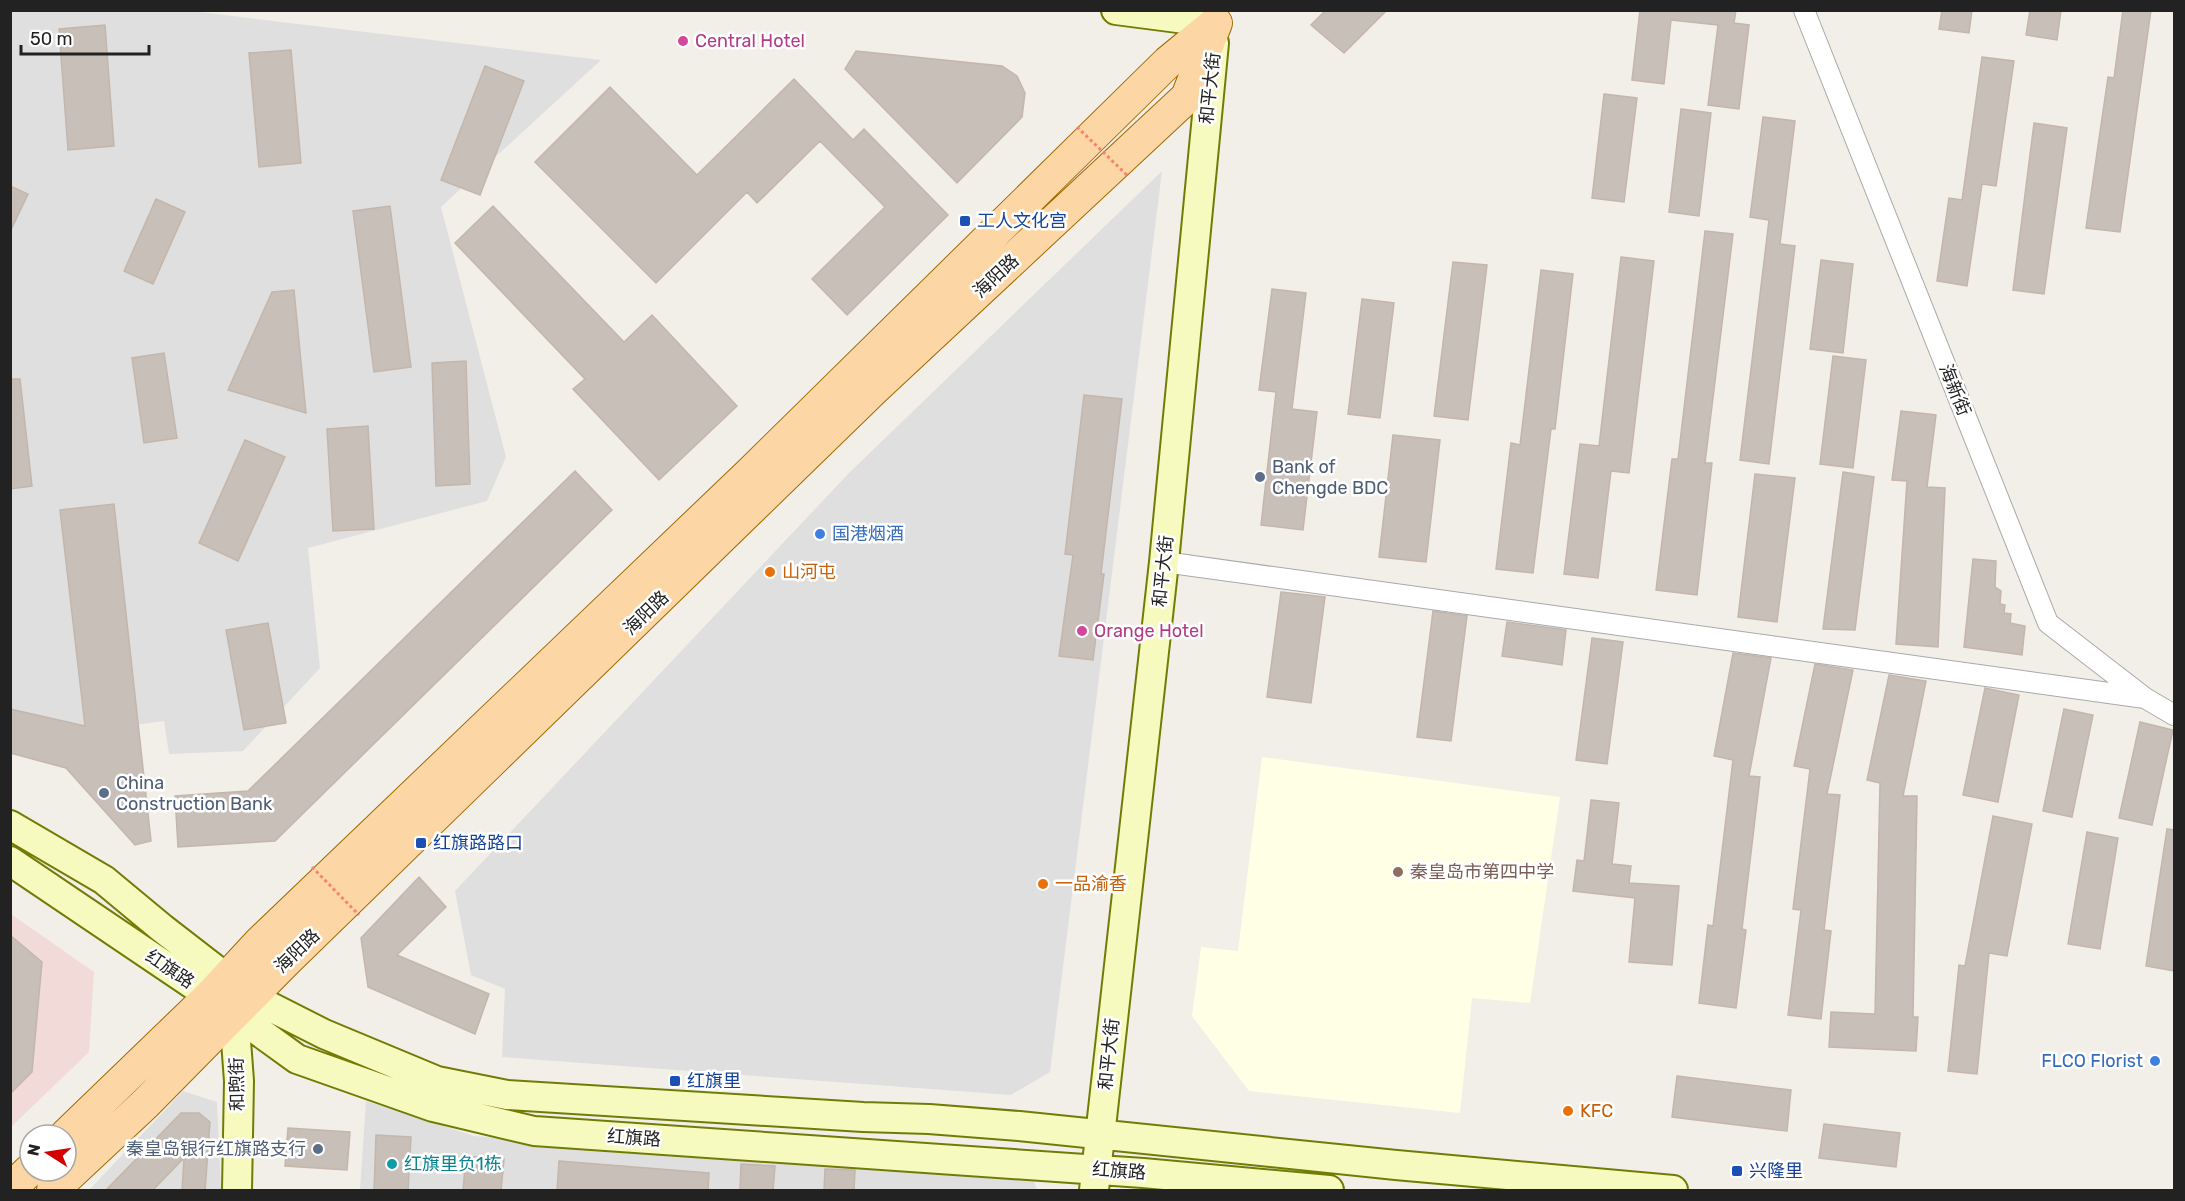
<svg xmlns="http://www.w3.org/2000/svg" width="2185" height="1201" font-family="Rubik,'Noto Sans SC',sans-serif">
<rect width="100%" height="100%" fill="#f2efe9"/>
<path fill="#e0dfdf" d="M10,11H190L601,60L441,207L506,457L487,501L308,548L320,668L243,751L169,754L164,721L11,742Z
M1162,171L1050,1072L1011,1095L502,1057L505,989L471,975L455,891L849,473Z
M183,1091L217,1102L221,1190H89Z
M366,1101L474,1136L1033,1179L1037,1190H360Z"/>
<path fill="#f2dad9" d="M11,914L94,972L89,1052L11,1127Z"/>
<path fill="#ffffe5" d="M1262,757L1560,797L1530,1003L1472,998L1460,1113L1249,1091L1192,1016L1201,947L1238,951Z"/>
<path fill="#c7bfb8" stroke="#c4b6ab" stroke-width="1.5" d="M1326,10H1387L1344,53L1311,25Z
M1640,10H1736L1734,23L1749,25L1739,109L1708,105L1718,25L1671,20L1664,84L1632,80Z
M1942,10H1972L1969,33L1939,29Z
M2030,10H2061L2057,40L2026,35Z
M2123,10H2151L2120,232L2086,228L2108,77L2114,78Z
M105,25L114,146L68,150L59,29Z
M291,50L301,163L259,167L249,53Z
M856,51L1002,66L1017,76L1025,93L1022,117L957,183L845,69Z
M1982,57L2014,61L1996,186L1982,184L1967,286L1937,281L1949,198L1962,200Z
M485,66L524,81L480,195L441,180Z
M794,79L853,140L864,129L948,215L847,315L812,279L885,207L820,141L757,203L747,192L656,283L535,162L610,87L697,175Z
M1604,94L1637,98L1624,202L1592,198Z
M1681,109L1711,113L1699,216L1669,212Z
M1763,117L1795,121L1780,244L1795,246L1769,464L1740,460L1769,220L1750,217Z
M2034,123L2067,128L2044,294L2013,290Z
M10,186L28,194L10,232Z
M156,199L185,212L153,284L124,271Z
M390,206L411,367L374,372L353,211Z
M493,206L624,342L652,315L737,406L659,480L573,389L585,379L455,243Z
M1705,231L1733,234L1705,463H1712L1697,595L1656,590L1672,459H1678Z
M1621,257L1654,261L1629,473L1611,471L1598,578L1564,574L1580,444L1599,446Z
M1821,260L1853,264L1843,353L1810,349Z
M1453,262L1487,265L1468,420L1434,416Z
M1541,270L1573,274L1555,429H1551L1533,573L1496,569L1511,443L1520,445Z
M1272,289L1306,293L1292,409L1317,412L1303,530L1261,525L1276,392L1259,390Z
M294,290L306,413L228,390L272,292Z
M1362,299L1394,303L1380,418L1348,414Z
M164,353L177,438L144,443L132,358Z
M1833,356L1866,360L1853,468L1820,464Z
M466,361L470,484L436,486L432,363Z
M10,379H20L32,486L10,489Z
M1084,395L1122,399L1101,574H1104L1093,660L1059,656L1073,555L1065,554Z
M1901,411L1936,415L1927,487L1945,488L1938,647L1896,644L1907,481L1892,480Z
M368,426L374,529L333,531L327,429Z
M1393,435L1440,440L1426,562L1379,557Z
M245,440L285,457L238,561L199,543Z
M575,471L612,510L275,841L178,847L175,796L248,791Z
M1843,472L1874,477L1855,630L1823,629Z
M1755,474L1795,478L1777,622L1738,617Z
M114,504L151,841L135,845L66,768L10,753V709L85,726L60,510Z
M1973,559L1996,561L1995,587L2001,591L2000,604L2005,605L2004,613L2011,614L2010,623L2025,626L2022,655L1964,647Z
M1281,592L1325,597L1311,703L1267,697Z
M1433,611L1467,616L1451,741L1417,737Z
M1507,622L1566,630L1562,665L1502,656Z
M268,623L286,723L244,730L226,630Z
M1592,638L1623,642L1607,764L1576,760Z
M1733,653L1771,658L1749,776L1760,777L1742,929L1746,930L1736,1008L1699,1003L1708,925L1713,926L1733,760L1714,756Z
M1815,664L1853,670L1827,794L1840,795L1824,930L1831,931L1821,1019L1788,1015L1801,910L1793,909L1810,769L1794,766Z
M1889,675L1926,681L1903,796H1917L1913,1017H1918L1916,1051L1829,1047L1831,1012L1875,1014L1880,783L1867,780Z
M1985,688L2019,695L1998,802L1963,795Z
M2064,709L2093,715L2072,817L2043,811Z
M2140,722L2173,730L2152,825L2119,818Z
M1591,800L1619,803L1612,864L1631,866L1629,883L1679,886L1672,965L1629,962L1635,898L1573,891L1577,860L1584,861Z
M1993,816L2032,824L2007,956L1989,953L1977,1074L1948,1071L1959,965L1965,966Z
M2167,829L2175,830V971L2146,966Z
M2087,832L2118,838L2100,949L2068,944Z
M419,877L446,907L397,955L489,994L475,1034L368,987L361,938Z
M10,935L42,962L32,1072L10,1094Z
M1677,1076L1791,1090L1787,1131L1672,1117Z
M181,1113H199L210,1122L205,1191H182L184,1158L152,1191H105Z
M1824,1124L1900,1133L1896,1167L1819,1158Z
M288,1128L350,1132L347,1170L285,1166Z
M376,1135L411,1137L408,1191H374Z
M466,1156L504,1159L501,1191H463Z
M559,1161L709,1173L708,1191H557Z
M741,1164L775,1166L773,1191H740Z
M825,1169L855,1170L854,1191H824Z"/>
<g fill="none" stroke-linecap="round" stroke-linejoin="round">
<defs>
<path id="street" d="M1804,10L2048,623L2145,698L2174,715
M1164,562L2145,698"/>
<path id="secondary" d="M1116,10L1216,23
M10,825L104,880L163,929L251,997L324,1034L437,1081L507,1095L863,1117L929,1119L1019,1126L1396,1165L1673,1190
M10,861L210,996L297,1059L433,1107L534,1131L1143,1173L1329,1190
M234,1014L239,1081L237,1190
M1094,1190L1164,562L1214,43"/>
<path id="primary" d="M66,1135L210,996L259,943L749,474L1168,62L1213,25
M10,1189L30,1170
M53,1190L145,1104L286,961L874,389L1187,97L1216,23"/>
</defs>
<use href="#street" stroke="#a9a9a9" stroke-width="22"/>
<use href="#secondary" stroke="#707d05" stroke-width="32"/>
<use href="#primary" stroke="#a06b00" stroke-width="34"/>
<use href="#street" stroke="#fff" stroke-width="20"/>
<use href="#secondary" stroke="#f7fabf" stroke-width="28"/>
<use href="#primary" stroke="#fcd6a4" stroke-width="32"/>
<path stroke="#fa8072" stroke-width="3" stroke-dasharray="3 3" stroke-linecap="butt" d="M1077,127L1128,176
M312,867L359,915"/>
</g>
<g fill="#d1479c" stroke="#fff" stroke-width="2">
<circle cx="683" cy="41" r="6"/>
<circle cx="1082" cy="631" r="6"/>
</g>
<g fill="#1a4fb4" stroke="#fff" stroke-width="2">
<rect x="959" y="215" width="12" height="12" rx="3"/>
<rect x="415" y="837" width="12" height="12" rx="3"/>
<rect x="669" y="1075" width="12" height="12" rx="3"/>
<rect x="1731" y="1165" width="12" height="12" rx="3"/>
</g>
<g fill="#5c6f8a" stroke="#fff" stroke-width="2">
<circle cx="1260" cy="477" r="6"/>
<circle cx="104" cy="793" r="6"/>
<circle cx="318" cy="1149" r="6"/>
</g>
<g fill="#3f7fe0" stroke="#fff" stroke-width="2">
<circle cx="820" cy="534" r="6"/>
<circle cx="2155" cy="1061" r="6"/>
</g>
<g fill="#e8710a" stroke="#fff" stroke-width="2">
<circle cx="770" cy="572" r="6"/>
<circle cx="1043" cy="884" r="6"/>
<circle cx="1568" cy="1111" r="6"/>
</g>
<circle fill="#8d6e63" stroke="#fff" stroke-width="2" cx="1398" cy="872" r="6"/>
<circle fill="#0f9aa8" stroke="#fff" stroke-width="2" cx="392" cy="1164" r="6"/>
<g text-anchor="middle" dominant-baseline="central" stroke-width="5" stroke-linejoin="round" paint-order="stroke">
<g font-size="18" fill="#b23c85" stroke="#fff" text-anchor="start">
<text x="695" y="41">Central Hotel</text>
<text x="1094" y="631">Orange Hotel</text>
</g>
<g font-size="18" fill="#222" stroke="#fff">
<text transform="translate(1210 88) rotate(-84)">和平大街</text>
<text transform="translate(996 276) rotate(-43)">海阳路</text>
<text transform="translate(1955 390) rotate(68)">海新街</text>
<text transform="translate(1163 571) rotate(-84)">和平大街</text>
<text transform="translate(646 613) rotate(-44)">海阳路</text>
<text transform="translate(297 951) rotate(-44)">海阳路</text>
<text transform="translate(170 969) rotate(34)">红旗路</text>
<text transform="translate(1109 1054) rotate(-84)">和平大街</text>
<text transform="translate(237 1084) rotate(-91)">和煦街</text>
<text transform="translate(634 1138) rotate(4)">红旗路</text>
<text transform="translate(1119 1171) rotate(4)">红旗路</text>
</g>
<g font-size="18" fill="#164399" stroke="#fff" text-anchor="start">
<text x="977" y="221">工人文化宫</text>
<text x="433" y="843">红旗路路口</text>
<text x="687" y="1081">红旗里</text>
<text x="1749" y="1171">兴隆里</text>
</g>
<g font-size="18" fill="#4e5e75" stroke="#fff" text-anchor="start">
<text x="1272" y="467">Bank of<tspan x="1272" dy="21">Chengde BDC</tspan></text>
<text x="116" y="783">China<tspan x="116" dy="21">Construction Bank</tspan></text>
<text x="306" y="1149" text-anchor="end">秦皇岛银行红旗路支行</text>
</g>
<g font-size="18" fill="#366cbe" stroke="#fff" text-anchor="start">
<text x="832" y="534">国港烟酒</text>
<text x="2143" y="1061" text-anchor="end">FLCO Florist</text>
</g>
<g font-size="18" fill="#c56008" stroke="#fff" text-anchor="start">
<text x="782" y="572">山河屯</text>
<text x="1055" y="884">一品渝香</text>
<text x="1580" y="1111">KFC</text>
</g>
<g font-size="18" fill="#785e54" stroke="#fff" text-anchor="start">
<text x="1410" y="872">秦皇岛市第四中学</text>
</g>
<g font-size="18" fill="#0d838f" stroke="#fff" text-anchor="start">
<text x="404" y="1164">红旗里负1栋</text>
</g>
</g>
<rect width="2185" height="1201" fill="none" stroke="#222222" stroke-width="24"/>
<g transform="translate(48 1153) rotate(282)"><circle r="28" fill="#ffffff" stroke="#a7a7a7" stroke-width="1.5"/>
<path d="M0-4.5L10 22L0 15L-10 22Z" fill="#d40000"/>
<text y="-9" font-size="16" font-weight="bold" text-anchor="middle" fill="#222222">N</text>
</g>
<path d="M21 45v9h128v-9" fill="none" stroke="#222222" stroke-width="3"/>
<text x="30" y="45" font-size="18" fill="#222222" stroke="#ffffff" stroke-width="4.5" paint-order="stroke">50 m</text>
</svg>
